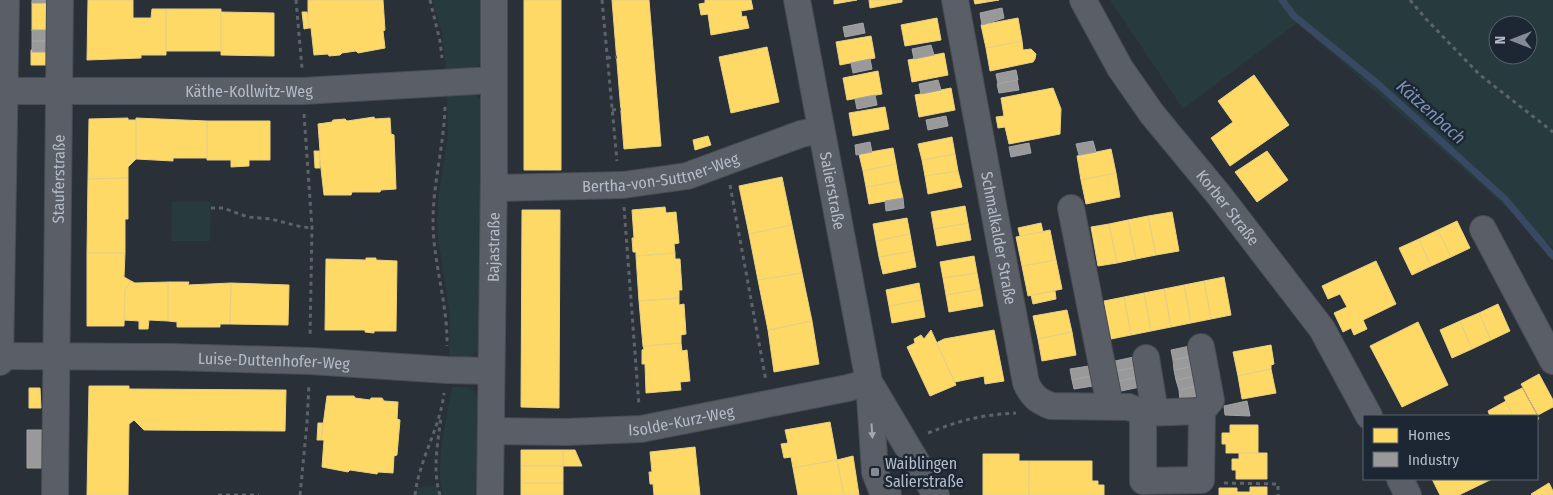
<svg xmlns="http://www.w3.org/2000/svg" width="1553" height="495" font-family="'Fira Sans Condensed',sans-serif">
<rect width="100%" height="100%" fill="#2a3038"/>
<path fill="#273a3e" fill-rule="evenodd" d="M432,0H484C484,13 487,59 477,66C470,71 455,70 446,70L442,33Z
M1110,0H1553V248L1297,23L1183,109ZM1498,25H1528V55H1498Z
M447,94H474L481,101L483,106L480,348C469,360 465,359 449,360L450,316L437,231L438,200L448,134Z
M172,202H211L210,241H171Z
M452,387C465,387 475,387 481,400L480,495H443C434,465 447,418 452,387Z
M437,485L440,495H415L416,488Z"/>
<path fill="#ffd966" stroke="#e8d084" d="M88,0H133V18H151L152,9H166V55H141V58L87,60Z
M308,0H383L385,30L383,31L385,48L358,53L356,51L342,53L340,55L329,56L328,54L314,55L311,28H309L308,20Z
M524,0H561V170H524Z
M612,0H649L661,146L624,149Z
M705,0H751L753,9L741,11L742,17L746,16L749,28L711,35L708,14L701,15L699,4L705,3Z
M834,0H857L834,4Z
M869,0H902V2L870,8Z
M974,0H999L975,4Z
M32,2H50V31H32Z
M166,9H221V51H166Z
M221,12L274,13V56L221,55Z
M302,12H307L309,28L304,29Z
M937,18L941,40L905,46L901,25Z
M1018,18L1022,41L986,48L981,25Z
M871,36L875,58L840,65L836,42Z
M1022,41L1023,50L1031,49L1036,54L1035,59L1033,62L990,71L986,48Z
M767,47L779,102L731,113L719,57Z
M31,50H49V65H31Z
M944,53L948,75L912,82L908,60Z
M878,71L882,94L847,100L843,78Z
M1254,75L1289,125L1230,166L1211,138L1233,122L1218,101Z
M951,88L955,110L919,117L915,95Z
M1053,88L1061,109L1060,134L1009,144L1005,127L998,128L996,117L1004,116L1001,98Z
M885,107L889,129L853,136L849,113Z
M374,117L375,119L390,118L391,134L394,135L396,189L381,190L380,192H352L351,195H324L319,151H320L318,124L332,122L333,120L345,119L347,121Z
M128,118V120H136V159L128,167V178L88,179L89,119Z
M136,118L207,121V158H173V161L136,159Z
M207,121H270V160H249V166L231,167V160H207Z
M708,136L711,145L695,150L693,140Z
M952,137L955,154L922,160L918,144Z
M893,148L896,164L863,171L859,154Z
M1111,149L1116,173L1081,180L1077,156Z
M314,151H319L320,168H315Z
M1267,151L1288,180L1257,202L1235,172Z
M955,154L958,171L925,176L922,160Z
M896,164L899,181L866,187L863,171Z
M958,171L962,187L928,194L925,176Z
M1116,173L1120,197L1086,204L1081,180Z
M782,177L792,225L749,234L739,186Z
M128,178V219H125V253H87L88,179Z
M899,181L903,198L869,204L866,187Z
M965,206L968,223L934,229L931,212Z
M665,207L666,213L676,212L679,243L674,244L675,253L636,256V252H633L632,238H634L632,210Z
M522,210H560L559,408L521,407Z
M1172,212L1179,251L1156,255L1148,216Z
M1148,216L1156,255L1136,259L1128,220Z
M907,218L910,234L876,241L873,224Z
M1128,220L1136,259L1117,263L1109,224Z
M1457,221L1470,248L1451,257L1438,230Z
M968,223L971,240L937,246L934,229Z
M1041,223L1043,232L1020,236L1018,228Z
M1109,224L1117,263L1098,266L1091,227Z
M792,225L802,273L758,280L749,234Z
M1050,230L1056,260L1022,266L1016,237Z
M1438,230L1451,257L1431,266L1419,239Z
M910,234L913,251L879,257L876,241Z
M1419,239L1431,266L1412,275L1399,248Z
M913,251L916,267L883,274L879,257Z
M87,253H125L124,277L131,281L125,290L124,326H87Z
M675,253V259H680L682,290H679V298L639,301L636,256Z
M974,256L977,273L943,278L940,262Z
M366,258H376V260L397,261L396,331H374V333L365,332V330H325L326,259L366,260Z
M1056,260L1062,289L1028,296L1022,266Z
M1376,261L1396,304L1363,320L1367,329L1354,335L1351,328L1343,332L1334,313L1347,307L1340,294L1328,299L1322,286Z
M802,273L812,321L768,330L758,280Z
M977,273L980,289L946,295L943,278Z
M1224,277L1231,315L1211,319L1204,281Z
M131,281L135,283L168,282V321L149,320L148,329H139V321L124,320L125,290Z
M1204,281L1211,319L1191,323L1184,285Z
M168,282H189L188,285L231,283L230,324H220V327H177V322L168,321Z
M231,283L289,285L288,325L230,324Z
M919,283L922,300L889,306L886,290Z
M1184,285L1191,323L1171,327L1164,289Z
M980,289L983,306L949,312L946,295Z
M1164,289L1171,327L1151,331L1144,293Z
M1055,291L1056,299L1033,304L1031,295Z
M1144,293L1151,331L1131,335L1124,297Z
M1124,297L1131,335L1111,339L1104,301Z
M679,298V305L684,304L686,334L681,335V343L643,346L639,301Z
M922,300L925,317L892,323L889,306Z
M1498,304L1510,331L1491,340L1479,313Z
M1067,310L1072,332L1038,339L1033,316Z
M1479,313L1491,340L1472,349L1460,321Z
M812,321L819,364L774,372L768,330Z
M1460,321L1472,349L1452,358L1440,330Z
M1418,322L1448,385L1402,407L1370,346Z
M931,330L956,385L930,396L907,347L915,343L914,339L921,335L924,339Z
M994,330L1004,381L985,384L984,376L955,382L936,343L944,339Z
M1072,332L1076,355L1042,361L1038,339Z
M681,343L682,351L687,350L690,381L680,382L681,390L646,393L645,364H642V350L644,349L643,346Z
M1271,345L1274,364L1271,365V369L1238,376L1233,352Z
M1271,369L1276,393L1242,399L1238,376Z
M1539,374L1553,400V407L1538,415L1521,384Z
M89,386H129V389L286,390L285,431L144,430L134,420L129,424L128,495H87Z
M29,388H40L41,408H29Z
M1522,388L1539,419L1537,420V416H1513L1504,397Z
M327,396H354L355,398L370,400L371,398H382L384,401L398,402L397,419L400,420L397,455L394,456L393,473L378,472L377,474L350,470L348,472L322,467L324,440H321Z
M1506,401L1513,416H1490L1488,411Z
M830,422L837,460L793,468L791,457L784,458L781,444L788,443L785,430Z
M318,423H323L321,440H317Z
M1230,425H1258V453H1226V444H1222V433H1230Z
M695,447L700,495H654L653,484H650L649,472H652L650,452Z
M521,450H563V466H521Z
M563,450H575L582,466H563Z
M1239,453H1267V479H1236V470H1232V459H1239Z
M983,454H1019V461H1029V495H983Z
M853,456L859,495H844L837,460Z
M837,460L844,495H798L793,468Z
M1029,461H1092V481H1098V485H1104V495H1029Z
M521,466H563V483H521Z
M1432,479H1492L1459,495H1440Z
M521,483H563V495H521Z
M1549,483L1553,491V495H1532L1531,494Z
M1250,487H1267V495H1219V488H1237V492H1250Z"/>
<path fill="#999" stroke="#a1a4a7" d="M32,0H50V3H32Z
M1002,8L1004,18L982,25L980,13Z
M863,23L865,33L845,37L843,27Z
M32,30H49V41H32Z
M32,41H49V52H32Z
M931,45L934,55L914,59L912,49Z
M870,59L872,69L853,73L851,63Z
M1016,70L1018,80L998,84L996,74Z
M938,80L941,90L921,94L919,84Z
M1017,80L1019,90L999,93L997,84Z
M875,95L877,105L857,109L855,99Z
M946,116L948,126L928,130L926,120Z
M1093,141L1096,152L1079,155L1076,144Z
M870,142L872,152L856,155L855,145Z
M1029,143L1031,153L1011,157L1009,147Z
M903,198L904,208L886,211L885,201Z
M1190,346L1192,356L1173,360L1171,350Z
M1192,356L1194,366L1174,370L1173,360Z
M1134,357L1136,367L1117,371L1115,361Z
M1089,366L1091,376L1072,380L1070,369Z
M1194,366L1196,376L1176,380L1174,370Z
M1136,367L1138,377L1119,381L1117,371Z
M1091,376L1093,386L1074,389L1072,380Z
M1196,376L1198,386L1179,390L1176,380Z
M1138,377L1140,387L1121,391L1119,381Z
M1198,386L1200,396L1180,400L1179,390Z
M1247,401L1250,416L1225,415L1224,406Z
M27,430H47V468H27Z"/>
<g fill="none" stroke-linecap="round" stroke-linejoin="round">
<path stroke="#384963" stroke-width="7" d="M1282,0L1294,16L1378,84L1505,199L1553,256"/>
<defs>
<g id="minor">
<path id="s1" d="M797,0L869,382L875,472L881,488L888,495"/>
<path id="s2" d="M955,0L1026,383C1032,396 1038,401 1051,406L1129,407L1143,413L1202,411L1201,480L1143,481V413"/>
<path id="s3" d="M1083,0L1120,68L1152,114L1219,195L1322,329L1369,416"/>
<path id="s4" d="M5,91H303L493,80"/>
<path id="s5" d="M494,188L623,185L687,176L801,134L820,130"/>
<path d="M1071,208L1110,406"/>
<path d="M1483,229L1553,361"/>
<path d="M1201,347L1211,400L1202,411"/>
<path id="s6" d="M0,356L172,357L310,361L447,370L491,371"/>
<path d="M1146,358L1155,412"/>
<path d="M0,362L6,0"/>
<path d="M872,387L936,495"/>
<path id="s7" d="M491,431L566,432L641,429L848,388L869,382"/>
<path d="M1400,479L1408,495"/>
<path id="s8" d="M55,495L60,0"/>
<path id="s9" d="M490,495L494,172V0"/>
</g>
</defs>
<use href="#minor" stroke="#484c53" stroke-width="28"/>
<path stroke="#5d636a" stroke-width="3" stroke-dasharray="4 4" stroke-linecap="butt" d="M296,0L302,68
M430,0L440,41L442,58
M602,0L617,161
M1410,0L1426,19L1480,75L1553,132
M607,58L617,57
M445,107C444,145 433,183 433,221C433,263 448,304 447,346
M612,110L621,109
M304,114L312,228L310,337
M730,185L766,381
M624,207L639,406
M211,208H223L248,217L271,219L302,227L312,228
M928,433C961,420 980,415 1016,413
M1224,483L1278,484V495
M218,495H259
M300,495L307,423L309,384
M415,495C419,460 440,428 444,393
M440,495C432,470 438,442 441,417"/>
<use href="#minor" stroke="#5a5e66" stroke-width="26"/>
</g>
<defs><path id="oneway-solid" d="M-6-.8H1V-3.2L6.5 0L1 3.2V.8H-6Z" transform="scale(1.25)"/></defs>
<use fill="#a2a9b5" href="#oneway-solid" transform="translate(872 431) rotate(86)"/>
<rect fill="#848b96" stroke="#1d2633" stroke-width="2" x="870" y="467" width="10" height="10" rx="2.5"/>
<g text-anchor="middle" dominant-baseline="central" stroke-width="5" stroke-linejoin="round" paint-order="stroke">
<g font-size="16" fill="#b4bcc9" stroke="#1d2633">
<text stroke="none"><textPath href="#s4" startOffset="244">Käthe-Kollwitz-Weg</textPath></text>
<text stroke="none"><textPath href="#s5" startOffset="168">Bertha-von-Suttner-Weg</textPath></text>
<text stroke="none"><textPath href="#s8" startOffset="316">Stauferstraße</textPath></text>
<text stroke="none"><textPath href="#s1" startOffset="194">Salierstraße</textPath></text>
<text stroke="none"><textPath href="#s3" startOffset="254">Korber Straße</textPath></text>
<text stroke="none"><textPath href="#s2" startOffset="242">Schmalkalder Straße</textPath></text>
<text stroke="none"><textPath href="#s9" startOffset="248">Bajastraße</textPath></text>
<text stroke="none"><textPath href="#s6" startOffset="274">Luise-Duttenhofer-Weg</textPath></text>
<text stroke="none"><textPath href="#s7" startOffset="191">Isolde-Kurz-Weg</textPath></text>
</g>
<g font-size="16" fill="#b4bcc9" stroke="#1d2633" text-anchor="start">
<text x="885" y="463">Waiblingen<tspan x="885" dy="18">Salierstraße</tspan></text>
</g>
<g font-size="18" font-style="italic" fill="#7c92b1" stroke="#1d2633">
<text transform="translate(1431 112) rotate(42)">Kätzenbach</text>
</g>
</g>
<rect x="1363" y="415" width="175" height="65" fill="#1d2633" stroke="#59626f"/>
<rect x="1373" y="428" width="25" height="15" fill="#ffd966" stroke="#59626f"/>
<text x="1408" y="440" font-size="15" fill="#b4bcc9">Homes</text>
<rect x="1373" y="452" width="25" height="15" fill="#999999" stroke="#59626f"/>
<text x="1408" y="465" font-size="15" fill="#b4bcc9">Industry</text>
<g transform="translate(1513 40) rotate(270)"><circle r="24" fill="#1d2633" stroke="#59626f"/>
<path d="M0-4L9 19L0 12L-9 19Z" fill="#848b96"/>
<text y="-8" font-size="14" font-weight="bold" text-anchor="middle" fill="#b4bcc9">N</text>
</g>
</svg>
